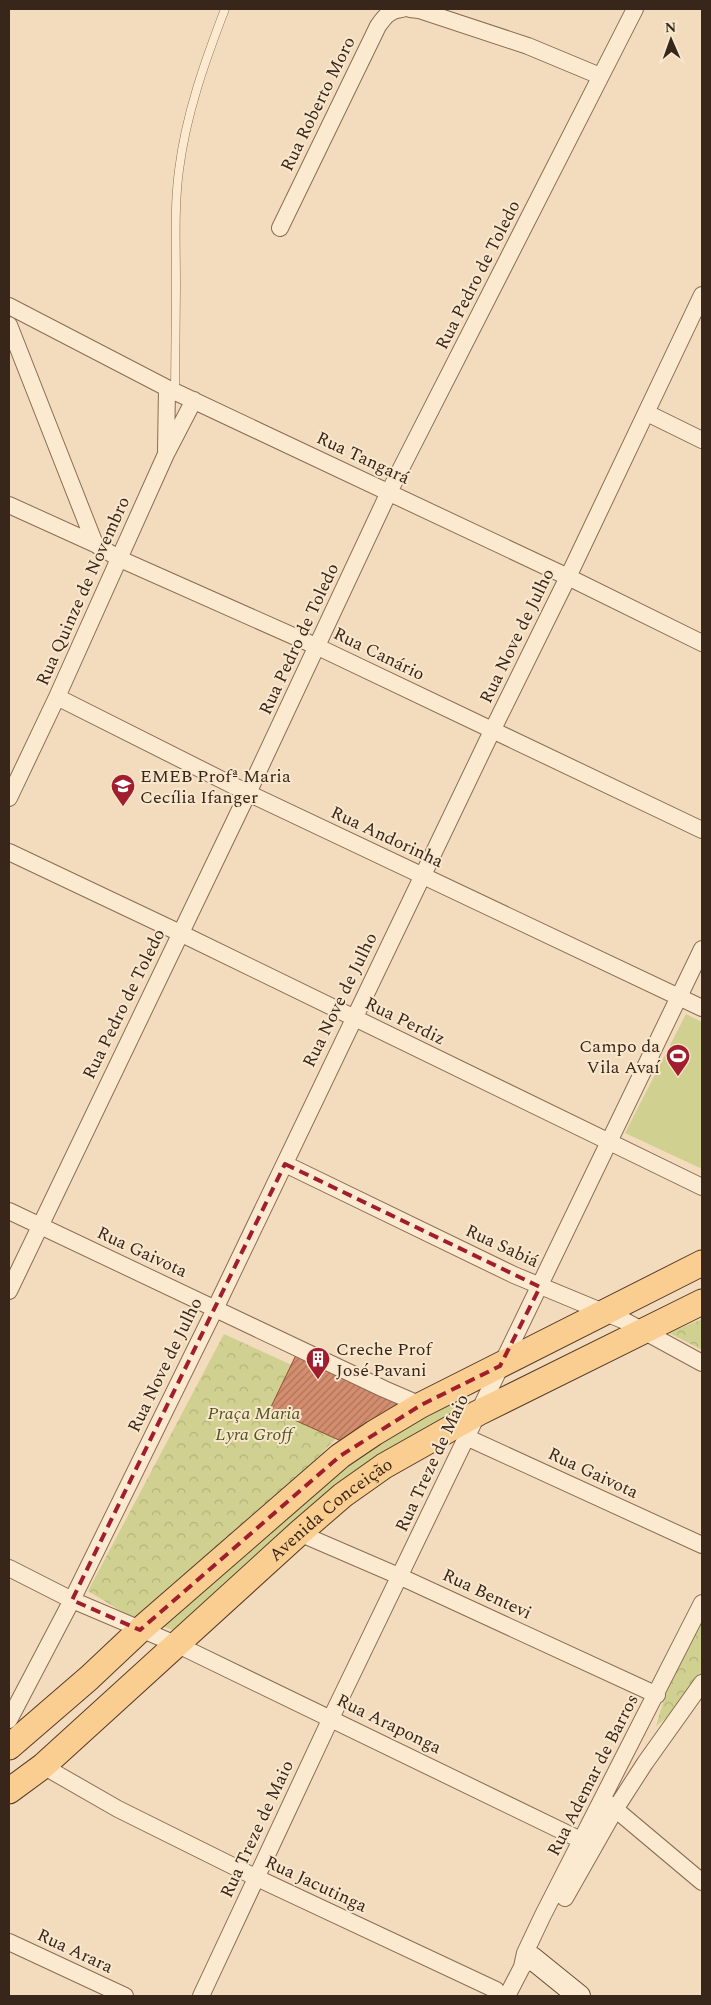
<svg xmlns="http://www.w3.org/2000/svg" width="711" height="2005" font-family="Spectral,serif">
<defs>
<pattern id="park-crowns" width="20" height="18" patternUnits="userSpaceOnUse" patternTransform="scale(1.25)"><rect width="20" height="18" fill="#d0d190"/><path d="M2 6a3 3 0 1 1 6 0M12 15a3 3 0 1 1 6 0" fill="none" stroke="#b3b37c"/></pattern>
<pattern id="building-hatch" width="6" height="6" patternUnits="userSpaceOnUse" patternTransform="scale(1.25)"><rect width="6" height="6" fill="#d48e6f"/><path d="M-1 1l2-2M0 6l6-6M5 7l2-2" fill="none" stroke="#ad745a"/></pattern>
</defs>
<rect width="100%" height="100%" fill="#f2dcbd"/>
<path fill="#d0d190" d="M686,1014L702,1022V1169L625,1133Z
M460,1395L447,1421L180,1633L160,1625L330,1471Z"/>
<path fill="url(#park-crowns)" d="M702,1319V1350L669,1333Z
M224,1334L372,1402L310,1465L134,1619L88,1591Z
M702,1618V1674L669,1716L656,1726L668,1686Z"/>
<path fill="url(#building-hatch)" stroke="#8d5038" d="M296,1355L412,1406L350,1445L270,1409Z"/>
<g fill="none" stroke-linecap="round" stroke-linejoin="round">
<defs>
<path id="lane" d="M175,392C175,356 176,320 176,285C176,246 174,208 179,170C186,114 205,61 225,9"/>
<path id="street" d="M410,9L419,10L528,46L600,76
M280,228L378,26C385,16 390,10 402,9
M9,306L167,388L568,577L702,643
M9,325L95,544
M647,413L702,440
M166,451L167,388
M9,505L95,544L120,559L318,647L702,830
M57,697L248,793L702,1008
M9,798L57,697L166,454L194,400
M9,852L180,933L702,1187
M285,1164L514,1275L625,1321L702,1363
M9,1211L384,1389L421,1405
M9,1291L248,793L389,492L635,9
M466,1437L702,1545
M299,1533L401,1577L657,1695
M9,1568L72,1600L178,1645L593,1846
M9,1720L72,1600L215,1309L492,731L568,577L702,295
M43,1766L118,1809L257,1878L496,1990
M608,1803L702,1882
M565,1898L616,1808L645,1763L702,1683
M9,1942L125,1996
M522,1967L525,1953L543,1915L702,1603
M201,1996L331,1718L702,949
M507,1996L522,1967L529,1960"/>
<path id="secondary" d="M532,1958L579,1996"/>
<g id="primary">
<path d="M9,1747L89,1678L140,1630L340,1456L374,1433L421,1405L702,1263"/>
<path id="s1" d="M9,1791L43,1766L299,1533L343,1495L384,1466L478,1413L702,1302"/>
</g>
</defs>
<use href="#lane" stroke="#8b6c54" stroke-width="9"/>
<use href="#street" stroke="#8b6c54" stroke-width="18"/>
<use href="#secondary" stroke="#6d4d38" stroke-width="24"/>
<use href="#primary" stroke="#583a29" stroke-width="27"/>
<use href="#lane" stroke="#fcead0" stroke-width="8"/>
<use href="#street" stroke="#fcead0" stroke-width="16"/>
<use href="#secondary" stroke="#fcead0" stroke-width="22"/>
<use href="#primary" stroke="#facd90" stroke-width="25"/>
</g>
<path fill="none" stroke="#a01e2d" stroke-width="4" stroke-dasharray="10 6" stroke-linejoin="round" d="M285,1164L540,1287L500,1366L421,1405L340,1456L140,1630L72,1600Z"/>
<defs>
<symbol id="school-pin" viewBox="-11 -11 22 30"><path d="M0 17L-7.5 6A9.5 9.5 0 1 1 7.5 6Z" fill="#a01e2d" stroke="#f9e7cd"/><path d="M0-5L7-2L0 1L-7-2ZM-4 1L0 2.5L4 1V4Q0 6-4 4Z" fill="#fff"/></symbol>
<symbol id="stadium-pin" viewBox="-11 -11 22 30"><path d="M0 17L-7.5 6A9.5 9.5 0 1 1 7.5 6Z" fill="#a01e2d" stroke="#f9e7cd"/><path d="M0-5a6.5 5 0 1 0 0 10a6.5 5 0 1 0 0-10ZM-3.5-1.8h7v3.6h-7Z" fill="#fff"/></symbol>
<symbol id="building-pin" viewBox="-11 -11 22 30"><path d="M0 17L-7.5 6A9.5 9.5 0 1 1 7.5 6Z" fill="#a01e2d" stroke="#f9e7cd"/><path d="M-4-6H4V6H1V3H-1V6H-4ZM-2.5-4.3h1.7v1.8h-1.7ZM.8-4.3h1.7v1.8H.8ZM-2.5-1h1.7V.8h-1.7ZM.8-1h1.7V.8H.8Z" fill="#fff"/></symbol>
</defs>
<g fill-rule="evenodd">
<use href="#school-pin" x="109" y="772" width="28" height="38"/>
<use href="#stadium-pin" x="664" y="1042" width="28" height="38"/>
<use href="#building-pin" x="304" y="1345" width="28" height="38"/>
</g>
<g text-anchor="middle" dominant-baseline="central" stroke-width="4" stroke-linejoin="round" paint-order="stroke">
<g font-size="18" fill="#39261a" stroke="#f9e7cd">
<text transform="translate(318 104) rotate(-64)">Rua Roberto Moro</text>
<text transform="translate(478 275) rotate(-63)">Rua Pedro de Toledo</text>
<text transform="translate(363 458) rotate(25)">Rua Tangará</text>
<text transform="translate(83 591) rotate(-66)">Rua Quinze de Novembro</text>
<text transform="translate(517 636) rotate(-64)">Rua Nove de Julho</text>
<text transform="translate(299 639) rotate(-65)">Rua Pedro de Toledo</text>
<text transform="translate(379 654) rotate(26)">Rua Canário</text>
<text transform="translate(387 837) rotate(25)">Rua Andorinha</text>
<text transform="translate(340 1000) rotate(-64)">Rua Nove de Julho</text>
<text transform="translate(124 1004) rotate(-64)">Rua Pedro de Toledo</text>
<text transform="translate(405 1021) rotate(26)">Rua Perdiz</text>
<text transform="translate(502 1246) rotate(25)">Rua Sabiá</text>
<text transform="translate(142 1252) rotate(25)">Rua Gaivota</text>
<text transform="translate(165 1365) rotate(-64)">Rua Nove de Julho</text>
<text transform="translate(432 1463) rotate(-65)">Rua Treze de Maio</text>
<text transform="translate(593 1473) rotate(25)">Rua Gaivota</text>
<text stroke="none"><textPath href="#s1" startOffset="428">Avenida Conceição</textPath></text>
<text transform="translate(487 1594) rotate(25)">Rua Bentevi</text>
<text transform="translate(389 1724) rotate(26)">Rua Araponga</text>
<text transform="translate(593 1775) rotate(-63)">Rua Ademar de Barros</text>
<text transform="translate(257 1829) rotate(-65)">Rua Treze de Maio</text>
<text transform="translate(316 1884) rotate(25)">Rua Jacutinga</text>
<text transform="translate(75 1951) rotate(25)">Rua Arara</text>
</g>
<g font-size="18" fill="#39261a" stroke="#f9e7cd" text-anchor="start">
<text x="140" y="776">EMEB Profª Maria<tspan x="140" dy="21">Cecília Ifanger</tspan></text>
<text x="660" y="1046" text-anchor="end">Campo da<tspan x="660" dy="21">Vila Avaí</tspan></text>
<text x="336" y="1349">Creche Prof<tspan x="336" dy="21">José Pavani</tspan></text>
</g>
<g font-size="18" font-style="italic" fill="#4f571f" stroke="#f9e7cd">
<text x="254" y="1413">Praça Maria<tspan x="254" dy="21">Lyra Groff</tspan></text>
</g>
</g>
<rect width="711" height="2005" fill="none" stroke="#39261a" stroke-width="20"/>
<g transform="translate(671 40) rotate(358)" stroke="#f9e7cd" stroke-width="4" paint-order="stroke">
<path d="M0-4L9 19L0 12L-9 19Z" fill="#39261a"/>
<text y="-8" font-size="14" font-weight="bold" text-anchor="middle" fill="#39261a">N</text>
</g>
</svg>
